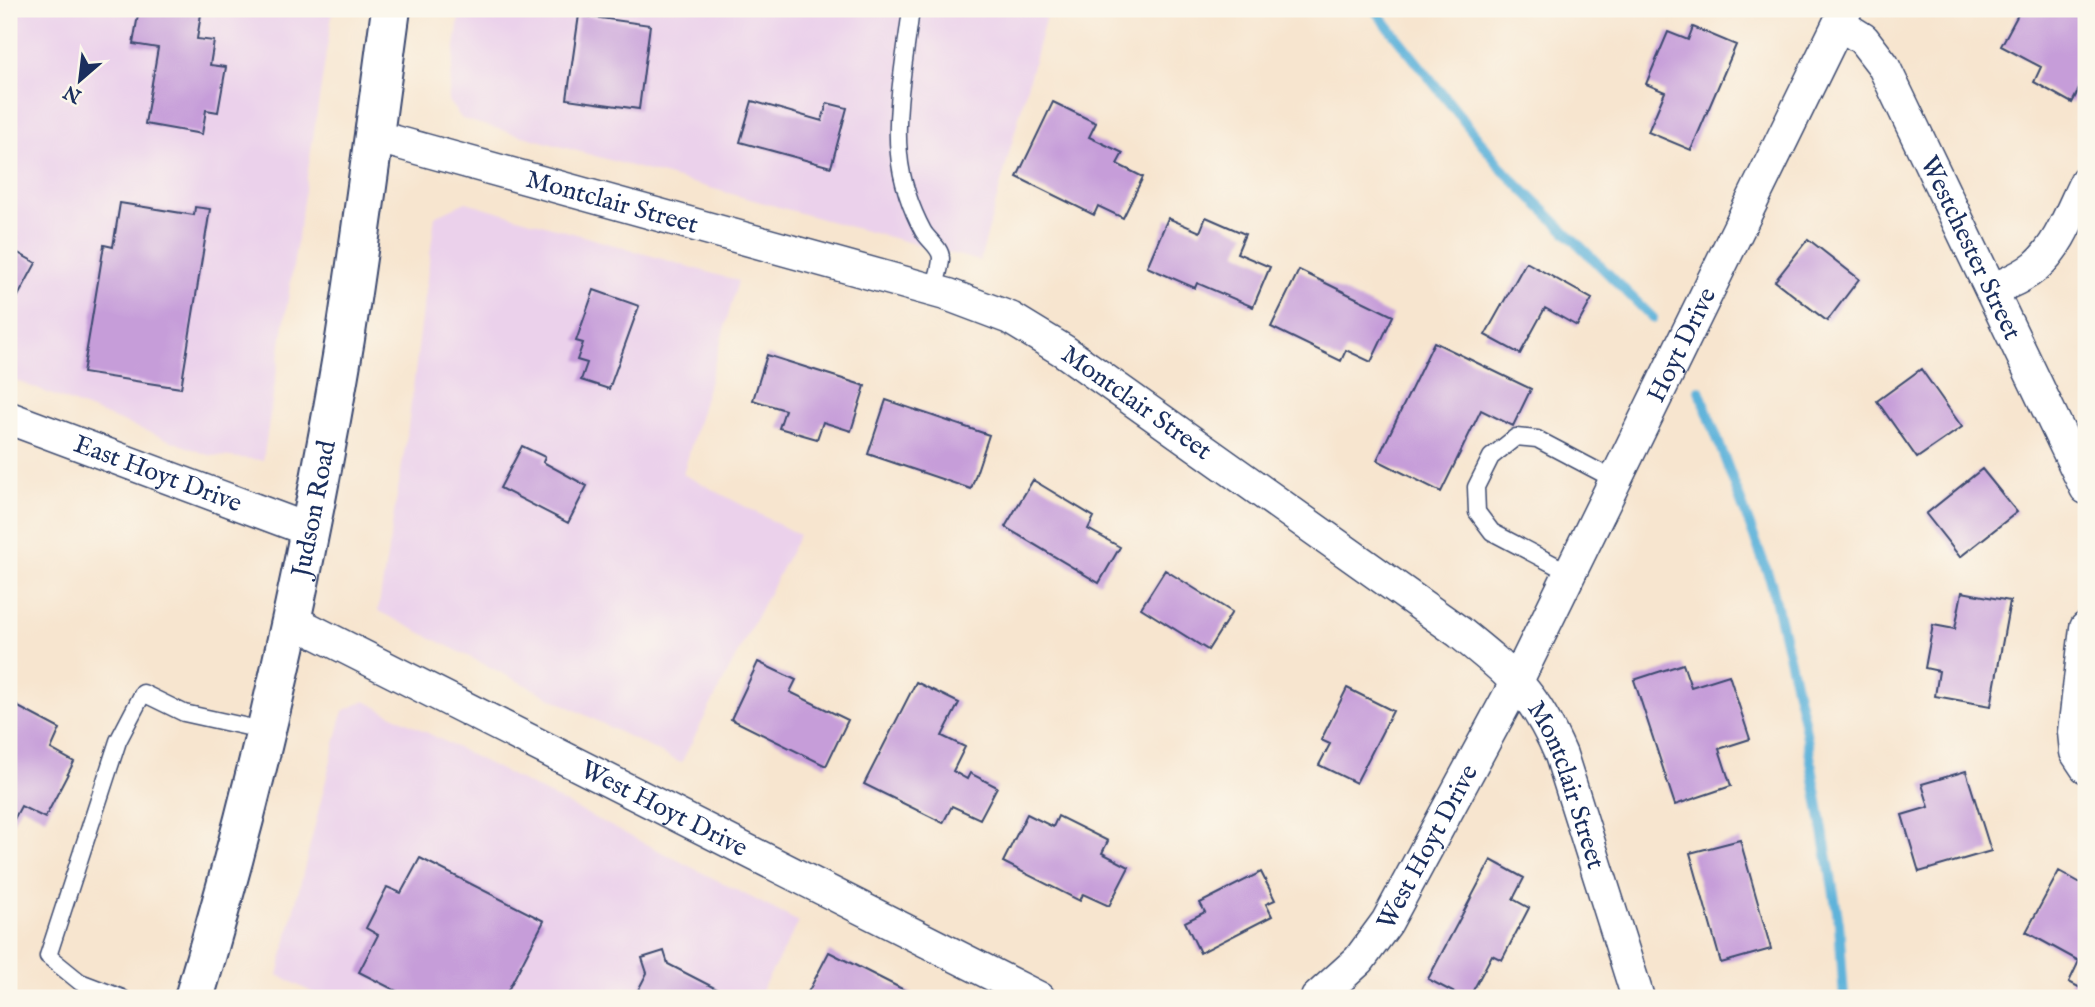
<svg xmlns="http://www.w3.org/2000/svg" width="2095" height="1007" font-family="'IM FELL English',serif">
<rect width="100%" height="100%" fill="#fbf7ec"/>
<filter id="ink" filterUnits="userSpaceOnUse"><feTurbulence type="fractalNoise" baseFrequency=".0143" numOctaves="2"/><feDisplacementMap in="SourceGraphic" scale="14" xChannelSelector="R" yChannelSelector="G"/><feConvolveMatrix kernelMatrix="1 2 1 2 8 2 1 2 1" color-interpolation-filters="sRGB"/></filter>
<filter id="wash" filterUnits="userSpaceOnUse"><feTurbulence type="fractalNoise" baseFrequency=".00686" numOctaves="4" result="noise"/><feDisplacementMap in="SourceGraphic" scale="28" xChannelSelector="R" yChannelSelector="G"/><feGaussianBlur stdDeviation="1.57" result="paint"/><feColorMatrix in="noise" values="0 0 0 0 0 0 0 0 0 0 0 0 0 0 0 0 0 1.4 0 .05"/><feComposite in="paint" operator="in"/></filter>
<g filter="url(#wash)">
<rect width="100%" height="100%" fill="#f7e5cf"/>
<path fill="#ebd1eb" d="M9,9H333L263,460L208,455L9,378Z
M460,9H1048L980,261L847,226L462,119L448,101Z
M466,202L738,281L683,474L799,535L681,763L378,611L407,435L435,216Z
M365,701L799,922L757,998H323L278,975L343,711Z"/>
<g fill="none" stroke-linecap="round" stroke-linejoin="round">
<path stroke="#5eb3da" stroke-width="10" d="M1374,9L1505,172L1653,318
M1699,390L1771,582L1804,721L1839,923L1844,998"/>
</g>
<g id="blocks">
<path fill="#c69dd9" d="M139,9H167L201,14L197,39L214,41L210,65L226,67L218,112L206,110L202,134L145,124L158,48L133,44Z
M2021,9L2086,10V75L2072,103L2034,82L2041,67L2001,46Z
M579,15L650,25L639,109L567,99Z
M1693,27L1736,45L1691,150L1648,132L1665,92L1646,84L1668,32L1688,40Z
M752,101L822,121L827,103L847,108L831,167L740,142Z
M1053,102L1096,123L1089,137L1123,153L1117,164L1143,177L1123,218L1098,206L1094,215L1017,177Z
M120,203L194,215L195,207L210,209L181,388L83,373L104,245L113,247Z
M1206,217L1245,234L1237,253L1270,267L1253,307L1197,283L1195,288L1147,267L1168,218L1200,232Z
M1808,239L1859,279L1827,321L1775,281Z
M9,248L36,263L16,300L9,297Z
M1526,262L1592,299L1577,326L1545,308L1520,354L1485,335Z
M1299,270L1393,316L1371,362L1346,350L1341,361L1271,327Z
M594,290L639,306L609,389L581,380L587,363L577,360L583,343L576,341Z
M1434,342L1531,389L1513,426L1481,410L1441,492L1377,460Z
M767,355L865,386L851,431L823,422L817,439L779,428L785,410L753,400Z
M1921,369L1962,427L1917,458L1877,401Z
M886,400L989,435L971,489L868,454Z
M522,446L545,457L543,462L587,486L568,523L500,488Z
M1982,469L2017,512L1960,557L1926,514Z
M1033,480L1094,517L1088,529L1120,547L1099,583L1005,527Z
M1165,570L1232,612L1208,650L1141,608Z
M1962,592L2010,601L1991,706L1935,696L1939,671L1925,668L1933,625L1955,629Z
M758,662L796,680L790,692L848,720L826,766L731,719Z
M1683,664L1691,687L1729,675L1750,739L1719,749L1731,786L1675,805L1634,680Z
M916,682L959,703L942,736L965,747L953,771L967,779L970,773L997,787L980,819L952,806L943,823L864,784Z
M1347,688L1393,711L1356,783L1319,765L1330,744L1321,740Z
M9,702L60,729L51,749L74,762L45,818L21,806L11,825L9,824Z
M1966,771L1991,851L1919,872L1902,815L1929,807L1922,784Z
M1027,814L1053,827L1058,816L1108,841L1102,853L1129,867L1109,906L1083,894L1080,901L1003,862Z
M1740,840L1771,949L1721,963L1690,853Z
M420,858L544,921L504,998H410L359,972L378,935L366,928L387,887L401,893Z
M1491,860L1524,878L1513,899L1529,908L1502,960L1492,955L1469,998H1464L1428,979Z
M2059,871L2086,886V991L2069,982L2079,961L2026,932Z
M1261,872L1275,900L1266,904L1272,916L1200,953L1185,922L1205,912L1200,903Z
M664,951L668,964L734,998H634L647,973L642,958Z
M829,952L920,998H805Z"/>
</g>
</g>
<g filter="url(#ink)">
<use href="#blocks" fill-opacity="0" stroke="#3c4a6f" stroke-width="2"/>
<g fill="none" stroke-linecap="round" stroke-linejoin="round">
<defs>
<path id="service" d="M911,9C906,53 894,111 899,154C901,180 911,209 923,231C928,240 941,248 941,258C941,268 936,280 934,290
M1570,573L1492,532L1477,512L1476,487L1491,457L1516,437L1537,439L1615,480
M122,998L80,982L48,956L118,741L143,693L184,713L266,731"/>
<g id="minor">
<path id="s1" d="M1839,24L1863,39L1883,65L2086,488"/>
<path id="s2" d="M374,136L949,295L1010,318L1064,351L1459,632C1511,674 1534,692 1561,755L1638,998"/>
<path d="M1992,290C2007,283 2023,277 2036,266C2060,245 2072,209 2086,181"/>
<path id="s3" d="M9,418L309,530"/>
<path id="s4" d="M291,620L1039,998"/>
<path d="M2086,628L2074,732L2076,752L2086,767"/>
<path id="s5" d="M1317,998L1359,960L1387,922L1517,681L1846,9"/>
</g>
<g id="primary">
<path id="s6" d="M194,998C259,782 308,561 345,339C362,229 376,119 391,9"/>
</g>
</defs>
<use href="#service" stroke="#3c4a6f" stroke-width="19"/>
<use href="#minor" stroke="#3c4a6f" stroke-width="35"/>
<use href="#primary" stroke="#3c4a6f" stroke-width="42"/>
<use href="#service" stroke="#fff" stroke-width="16"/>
<use href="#minor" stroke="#fff" stroke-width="32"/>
<use href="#primary" stroke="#fff" stroke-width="38"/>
</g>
</g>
<g text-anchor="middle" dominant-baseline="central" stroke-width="5" stroke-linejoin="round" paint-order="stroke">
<g font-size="26" fill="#1b2f5e" stroke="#fbf7ec">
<text stroke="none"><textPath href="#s2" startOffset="247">Montclair Street</textPath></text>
<text stroke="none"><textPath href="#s1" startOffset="264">Westchester Street</textPath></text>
<text stroke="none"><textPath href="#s5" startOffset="752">Hoyt Drive</textPath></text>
<text stroke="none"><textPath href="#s2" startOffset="814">Montclair Street</textPath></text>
<text stroke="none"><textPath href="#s3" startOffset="159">East Hoyt Drive</textPath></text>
<text stroke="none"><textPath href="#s6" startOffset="504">Judson Road</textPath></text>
<text stroke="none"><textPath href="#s2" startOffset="1402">Montclair Street</textPath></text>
<text stroke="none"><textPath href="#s4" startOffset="418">West Hoyt Drive</textPath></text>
<text stroke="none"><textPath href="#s5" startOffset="189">West Hoyt Drive</textPath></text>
</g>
</g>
<rect width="2095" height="1007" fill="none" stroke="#fbf7ec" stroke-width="35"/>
<g transform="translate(80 80) rotate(208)" stroke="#fbf7ec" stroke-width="5" paint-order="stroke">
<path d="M0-5L12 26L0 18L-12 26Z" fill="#1b2f5e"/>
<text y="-10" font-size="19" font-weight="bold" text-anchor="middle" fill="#1b2f5e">N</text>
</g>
</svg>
